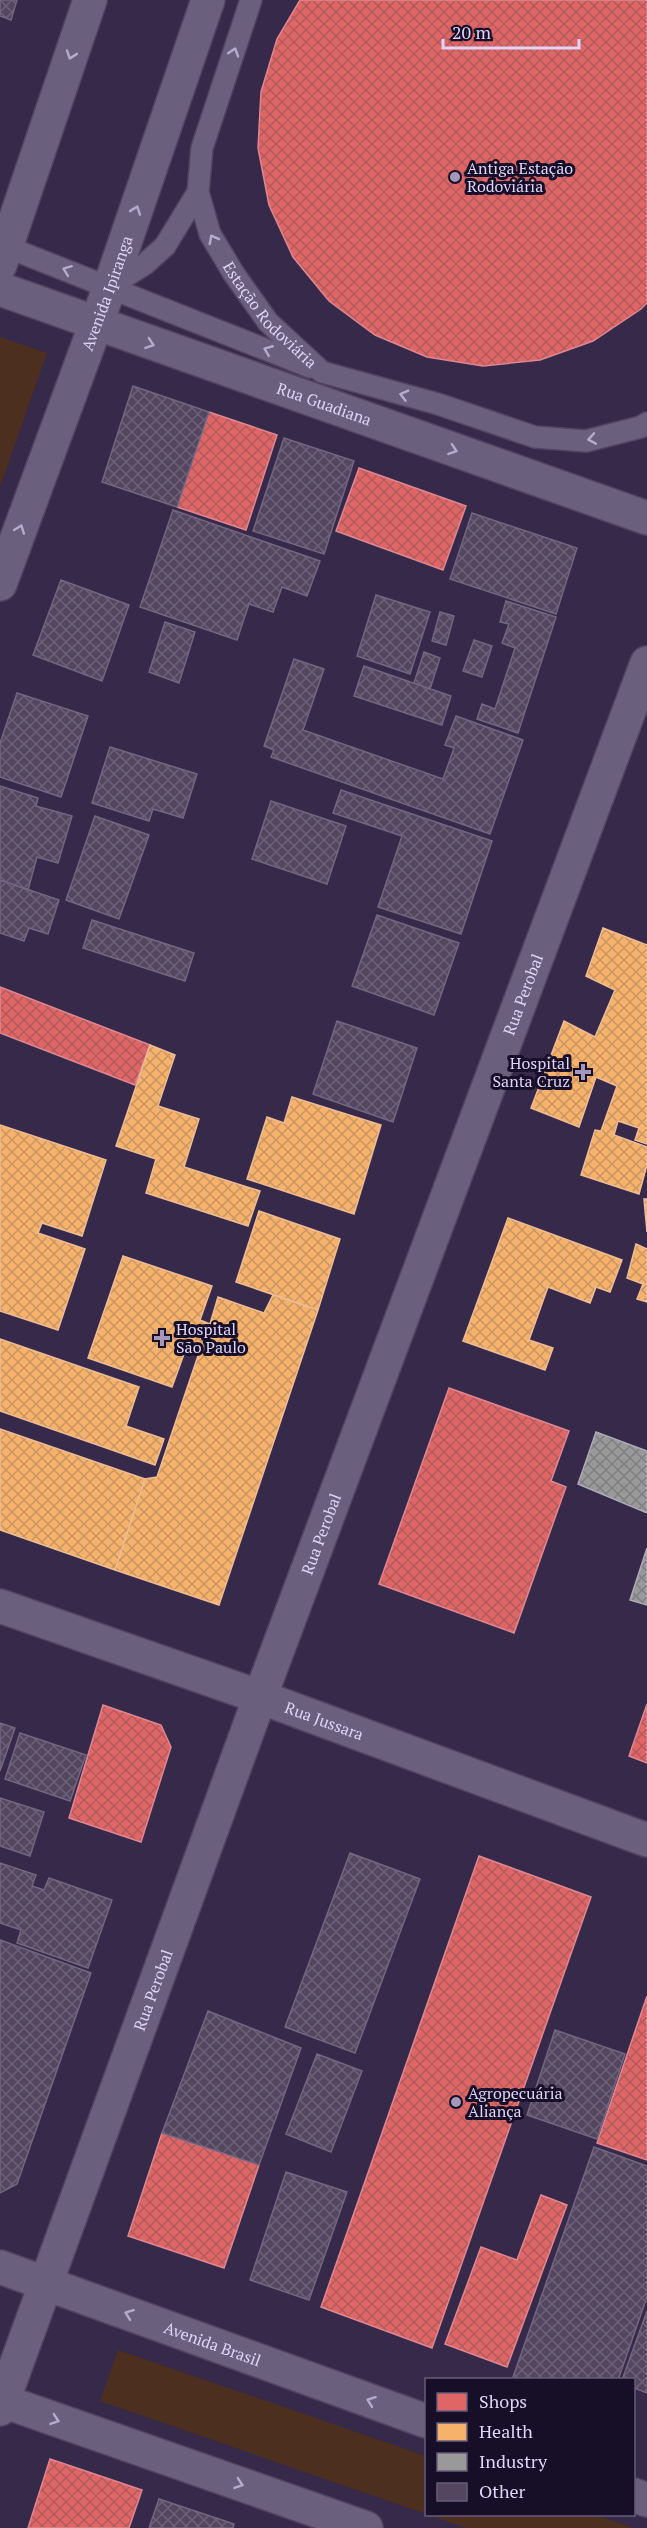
<svg xmlns="http://www.w3.org/2000/svg" width="647" height="2528" font-family="'PT Serif',serif">
<defs>
<pattern id="shops-cross-hatch" width="8" height="8" patternUnits="userSpaceOnUse" patternTransform="scale(1.5)"><rect width="8" height="8" fill="#e06666"/><path d="M0 0l8 8M0 8l8-8" fill="none" stroke="#b15b5e"/></pattern>
<pattern id="health-cross-hatch" width="8" height="8" patternUnits="userSpaceOnUse" patternTransform="scale(1.5)"><rect width="8" height="8" fill="#f6b26b"/><path d="M0 0l8 8M0 8l8-8" fill="none" stroke="#c99663"/></pattern>
<pattern id="industry-cross-hatch" width="8" height="8" patternUnits="userSpaceOnUse" patternTransform="scale(1.5)"><rect width="8" height="8" fill="#999"/><path d="M0 0l8 8M0 8l8-8" fill="none" stroke="#7f7e81"/></pattern>
<pattern id="building-cross-hatch" width="8" height="8" patternUnits="userSpaceOnUse" patternTransform="scale(1.5)"><rect width="8" height="8" fill="#54465f"/><path d="M0 0l8 8M0 8l8-8" fill="none" stroke="#6c6077"/></pattern>
</defs>
<rect width="100%" height="100%" fill="#36294a"/>
<path fill="#4c2f1e" d="M0,337L47,353L0,487Z
M118,2350L426,2456V2514L100,2401Z
M428,2515H595L634,2528H467Z"/>
<path fill="url(#shops-cross-hatch)" stroke="#df8792" stroke-width="1.5" d="M300,0H647V303L641,309L593,341L540,360L483,366L427,357L375,335L329,301L293,257L269,205L258,148L261,92L277,39Z
M209,412L277,435L246,530L177,507Z
M359,468L466,506L443,570L336,531Z
M0,987L150,1045L135,1085L0,1033Z
M449,1388L569,1431L551,1481L566,1487L514,1633L379,1584Z
M647,1704V1763L629,1756Z
M103,1705L161,1725L171,1747L141,1842L69,1818Z
M479,1856L591,1897L432,2348L321,2307Z
M647,1996V2160L597,2143Z
M162,2133L259,2165L224,2268L128,2236Z
M541,2195L567,2205L507,2367L445,2344L481,2247L517,2260Z
M50,2459L142,2490L129,2528H28Z"/>
<path fill="url(#health-cross-hatch)" stroke="#eebc95" stroke-width="1.5" d="M603,928L647,945V1144L635,1140L639,1128L618,1121L614,1135L647,1147V1165L639,1194L581,1175L595,1130L601,1131L617,1086L596,1077L579,1127L531,1108L564,1021L595,1037L615,990L586,976Z
M150,1045L175,1055L158,1106L199,1119L184,1167L260,1191L248,1226L146,1193L156,1159L116,1146Z
M292,1097L381,1125L354,1214L247,1179L267,1117L284,1123Z
M0,1125L106,1160L82,1236L42,1223L38,1233L85,1249L58,1330L0,1311Z
M644,1199H647V1232Z
M259,1211L340,1239L318,1310L236,1282Z
M508,1218L622,1260L610,1292L596,1287L590,1303L548,1287L529,1340L553,1348L545,1370L463,1341Z
M636,1244L647,1249V1302L637,1299L643,1284L627,1278Z
M123,1256L212,1286L200,1320L210,1324L218,1297L264,1313L273,1295L318,1310L219,1605L115,1570L145,1479L157,1477L202,1344L188,1343L172,1387L88,1358Z
M0,1339L139,1387L126,1426L164,1439L155,1465L0,1411Z
M0,1429L145,1479L115,1570L0,1530Z"/>
<path fill="url(#industry-cross-hatch)" stroke="#adabb6" stroke-width="1.5" d="M596,1432L647,1451V1513L578,1484Z
M647,1548V1605L630,1600Z"/>
<path fill="url(#building-cross-hatch)" stroke="#746680" stroke-width="1.5" d="M0,0H17L11,20L0,16Z
M133,386L209,412L177,507L102,482Z
M284,438L354,461L324,554L253,531Z
M173,510L320,561L307,596L282,587L273,612L249,604L237,640L140,607Z
M472,513L577,548L556,614L450,579Z
M61,580L129,605L102,681L33,655Z
M376,595L430,612L410,674L357,656Z
M506,601L556,617L518,733L477,719L482,704L495,709L515,648L502,643L509,624L500,622Z
M440,612L454,616L446,645L432,641Z
M165,622L195,632L179,683L149,672Z
M474,640L492,646L482,677L463,671Z
M424,652L440,658L430,689L414,683Z
M294,659L324,669L303,730L443,779L454,748L445,745L456,716L523,740L490,834L271,757L274,750L264,746Z
M364,666L451,696L442,725L354,696Z
M17,693L88,716L61,797L0,777V743Z
M110,747L197,774L183,818L153,809L149,821L92,803Z
M0,786L38,798L36,806L72,816L58,863L37,857L28,890L0,880Z
M341,790L492,841L461,934L378,907L402,836L333,813Z
M271,801L346,826L327,884L252,859Z
M95,816L149,835L119,919L66,900Z
M0,880L59,900L48,934L29,928L24,941L0,933Z
M377,915L459,943L434,1015L352,986Z
M92,920L194,953L185,981L83,948Z
M337,1021L417,1048L393,1122L313,1094Z
M0,1723L15,1728L0,1771Z
M20,1733L86,1755L70,1801L5,1779Z
M0,1798L44,1812L30,1856L0,1846Z
M350,1853L420,1879L355,2053L285,2027Z
M0,1863L36,1875L32,1886L44,1890L49,1878L112,1900L88,1968L17,1943L21,1930L0,1923Z
M0,1940L91,1973L17,2184L0,2193Z
M208,2011L301,2048L259,2165L162,2133Z
M555,2030L625,2054L597,2139L527,2115Z
M317,2054L362,2071L331,2152L286,2134Z
M594,2147L647,2166V2297L618,2380H521L513,2377Z
M286,2172L347,2192L309,2300L250,2280Z
M647,2311V2393L634,2388V2380H622Z
M159,2499L234,2524L233,2528H149Z"/>
<g fill="none" stroke-linecap="round" stroke-linejoin="round">
<defs>
<g id="lane">
<path id="s1" d="M251,0L202,148L198,192L210,234L234,274L268,322L322,372L438,404L535,437L586,441L641,427L647,423"/>
<path d="M7,247L310,367"/>
<path d="M110,286L145,264L165,246L198,192"/>
</g>
<g id="street">
<path id="s2" d="M0,289L647,518"/>
<path id="s3" d="M0,1606L260,1697L647,1840"/>
<path id="s4" d="M0,2409L260,1697L647,663"/>
</g>
<g id="secondary">
<path d="M0,265L90,0"/>
<path id="s5" d="M0,584L110,286L208,0"/>
<path id="s6" d="M0,2267L426,2421"/>
<path d="M0,2400L366,2528"/>
<path d="M634,2495L647,2500"/>
</g>
</defs>
<use href="#lane" stroke="#504561" stroke-width="24"/>
<use href="#street" stroke="#504561" stroke-width="36"/>
<use href="#secondary" stroke="#504561" stroke-width="36"/>
<use href="#lane" stroke="#6a607d" stroke-width="21"/>
<use href="#street" stroke="#6a607d" stroke-width="33"/>
<use href="#secondary" stroke="#6a607d" stroke-width="33"/>
</g>
<defs><path id="oneway-chevron" d="M-2-3.5L2.5 0L-2 3.5" fill="none" stroke-width="1.6" stroke-linecap="round" stroke-linejoin="round" transform="scale(1.5)"/></defs>
<g stroke="#b5abcd">
<use href="#oneway-chevron" transform="translate(234 52) rotate(-72)"/>
<use href="#oneway-chevron" transform="translate(71 55) rotate(109)"/>
<use href="#oneway-chevron" transform="translate(136 210) rotate(-71)"/>
<use href="#oneway-chevron" transform="translate(213 239) rotate(-118)"/>
<use href="#oneway-chevron" transform="translate(67 270) rotate(-159)"/>
<use href="#oneway-chevron" transform="translate(150 344) rotate(19)"/>
<use href="#oneway-chevron" transform="translate(268 350) rotate(-158)"/>
<use href="#oneway-chevron" transform="translate(404 395) rotate(-165)"/>
<use href="#oneway-chevron" transform="translate(592 439) rotate(170)"/>
<use href="#oneway-chevron" transform="translate(453 450) rotate(19)"/>
<use href="#oneway-chevron" transform="translate(20 529) rotate(-70)"/>
<use href="#oneway-chevron" transform="translate(129 2314) rotate(-160)"/>
<use href="#oneway-chevron" transform="translate(371 2401) rotate(-160)"/>
<use href="#oneway-chevron" transform="translate(55 2420) rotate(19)"/>
<use href="#oneway-chevron" transform="translate(239 2484) rotate(19)"/>
</g>
<g fill="#a398bb" stroke="#170e28" stroke-width="2">
<circle cx="455" cy="177" r="6"/>
<path d="M580 1063h6v6h6v6h-6v6h-6v-6h-6v-6h6z"/>
<path d="M159 1329h6v6h6v6h-6v6h-6v-6h-6v-6h6z"/>
<circle cx="456" cy="2102" r="6"/>
</g>
<g text-anchor="middle" dominant-baseline="central" stroke-width="6" stroke-linejoin="round" paint-order="stroke">
<g font-size="16" fill="#ddd4f8" stroke="#170e28" text-anchor="start">
<text x="467" y="168">Antiga Estação<tspan x="467" dy="18">Rodoviária</tspan></text>
<text x="570" y="1063" text-anchor="end">Hospital<tspan x="570" dy="18">Santa Cruz</tspan></text>
<text x="176" y="1329">Hospital<tspan x="176" dy="18">São Paulo</tspan></text>
<text x="468" y="2093">Agropecuária<tspan x="468" dy="18">Aliança</tspan></text>
</g>
<g font-size="16" fill="#ddd4f8" stroke="#170e28">
<text stroke="none"><textPath href="#s5" startOffset="310">Avenida Ipiranga</textPath></text>
<text stroke="none"><textPath href="#s1" startOffset="345">Estação Rodoviária</textPath></text>
<text stroke="none"><textPath href="#s2" startOffset="344">Rua Guadiana</textPath></text>
<text stroke="none"><textPath href="#s4" startOffset="1508">Rua Perobal</textPath></text>
<text stroke="none"><textPath href="#s4" startOffset="932">Rua Perobal</textPath></text>
<text stroke="none"><textPath href="#s3" startOffset="344">Rua Jussara</textPath></text>
<text stroke="none"><textPath href="#s4" startOffset="446">Rua Perobal</textPath></text>
<text stroke="none"><textPath href="#s6" startOffset="226">Avenida Brasil</textPath></text>
</g>
</g>
<rect x="425" y="2378" width="210" height="138" fill="#170e28" stroke="#665d7b" stroke-width="1.5"/>
<rect x="437" y="2393" width="30" height="18" fill="#e06666" stroke="#665d7b" stroke-width="1.5"/>
<text x="479" y="2408" font-size="18" fill="#ddd4f8">Shops</text>
<rect x="437" y="2423" width="30" height="18" fill="#f6b26b" stroke="#665d7b" stroke-width="1.5"/>
<text x="479" y="2438" font-size="18" fill="#ddd4f8">Health</text>
<rect x="437" y="2453" width="30" height="18" fill="#999999" stroke="#665d7b" stroke-width="1.5"/>
<text x="479" y="2468" font-size="18" fill="#ddd4f8">Industry</text>
<rect x="437" y="2483" width="30" height="18" fill="#54465f" stroke="#665d7b" stroke-width="1.5"/>
<text x="479" y="2498" font-size="18" fill="#ddd4f8">Other</text>
<path d="M443 39v9h136v-9" fill="none" stroke="#ddd4f8" stroke-width="3"/>
<text x="452" y="39" font-size="18" fill="#ddd4f8" stroke="#170e28" stroke-width="4.5" paint-order="stroke">20 m</text>
</svg>
